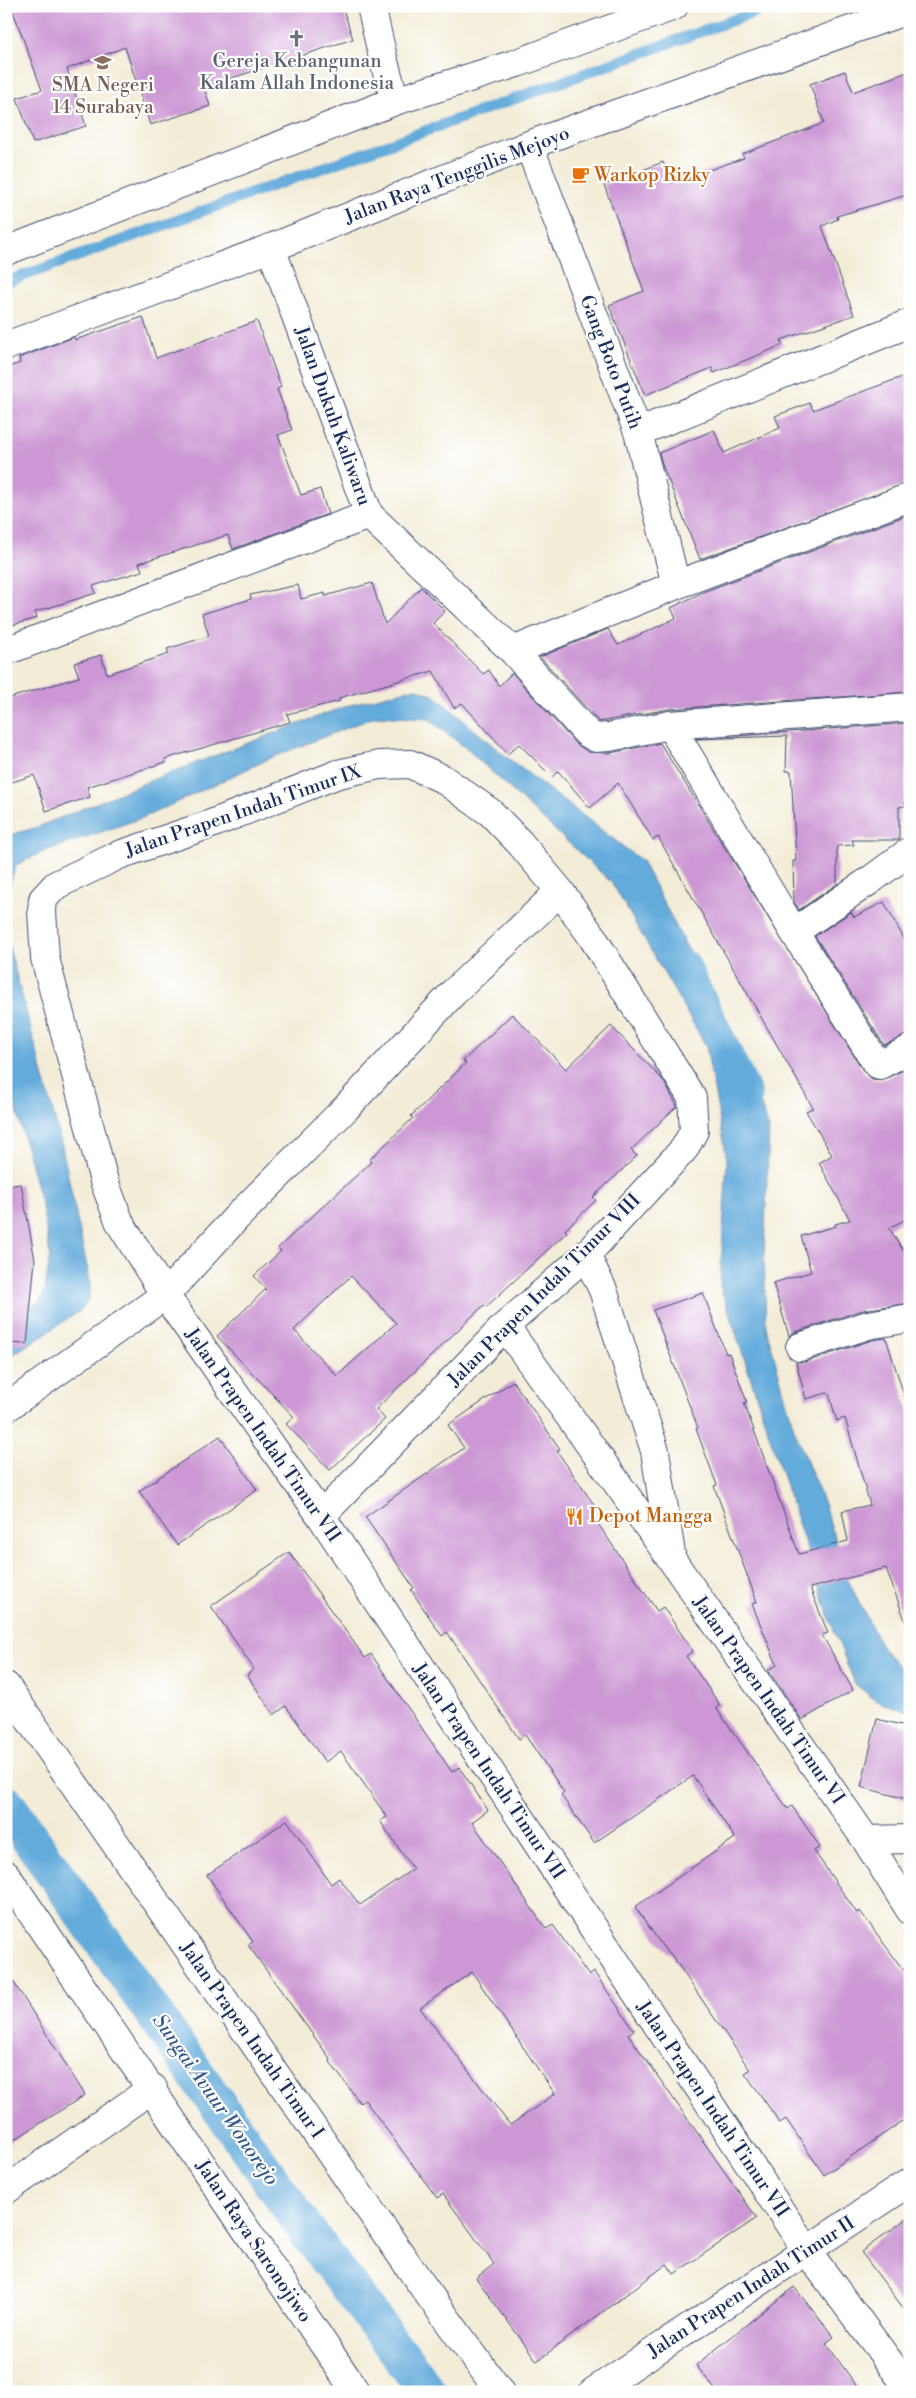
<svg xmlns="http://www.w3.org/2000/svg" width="916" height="2398" font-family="'Libre Bodoni',serif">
<rect width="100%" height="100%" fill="#fff"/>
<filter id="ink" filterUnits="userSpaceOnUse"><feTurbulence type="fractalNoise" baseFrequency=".02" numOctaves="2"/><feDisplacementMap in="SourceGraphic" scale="10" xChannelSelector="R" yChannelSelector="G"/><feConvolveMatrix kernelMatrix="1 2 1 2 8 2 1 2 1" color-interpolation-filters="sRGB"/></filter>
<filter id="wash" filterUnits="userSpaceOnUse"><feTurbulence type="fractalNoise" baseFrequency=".0096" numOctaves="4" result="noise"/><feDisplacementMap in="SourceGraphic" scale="20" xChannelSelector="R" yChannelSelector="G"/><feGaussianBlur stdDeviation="1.12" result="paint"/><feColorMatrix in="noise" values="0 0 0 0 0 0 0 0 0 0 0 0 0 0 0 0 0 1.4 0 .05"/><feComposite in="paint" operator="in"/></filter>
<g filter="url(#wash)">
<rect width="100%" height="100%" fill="#f3ecd7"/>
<path fill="#64abdb" stroke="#406d9c" d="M415,688L435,696L504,755L642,861L696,965L756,1091L769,1129L764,1255L766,1327L794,1429L824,1504L846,1576L880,1644L891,1659L910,1676V1712L878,1702L855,1684L830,1620L720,1285L727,1159L706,1046L612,883L468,750L429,719L377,716L273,757L145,817L45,851L16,865L6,896V836L38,827L169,773L346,706Z
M6,936L61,1142L91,1286L88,1300L80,1311L6,1359V1320L39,1302L45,1290L50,1255L43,1211L6,1069Z"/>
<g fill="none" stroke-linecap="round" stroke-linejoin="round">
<path stroke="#64abdb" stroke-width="11" d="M6,282L772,6
M692,958L756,1091V1100"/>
<path stroke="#64abdb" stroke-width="38" d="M6,1804L311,2237L428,2392"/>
</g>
<g id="blocks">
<path fill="#cc97d4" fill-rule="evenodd" d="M11,6H342L353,39L204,87L210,106L150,125L125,47L67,69L86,126L33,143L17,98L42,90Z
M845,71L853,92L910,71V194L837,216L838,219L822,226L854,315L781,340L783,345L714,373L712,368L645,395L609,305L644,291L604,185L663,162L671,183L744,158L742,154L824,123L810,84Z
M143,317L156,358L257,321L281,387L277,389L292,430L278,435L301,495L320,489L328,514L233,549L228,535L139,563L142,571L93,586L96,593L35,612L37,618L6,627V368L20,363L19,358L74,337L75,340Z
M910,374V482L700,559L663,467L659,453L714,430L724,453L780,428L775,416L810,403L813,410Z
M910,514V692L669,709L599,722L540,657L608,629L618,645L676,618L671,608L703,592Z
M372,583L385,624L421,587L445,611L433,623L483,674L489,670L499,686L512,673L575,743L588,752L610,753L660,743L864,1072L872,1079L882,1080L910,1067V1217L889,1228L910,1261V1303L863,1310L795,1332L789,1336L773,1283L811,1272L801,1236L836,1226L835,1224L850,1220L819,1163L832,1155L806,1111L813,1108L658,837L653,840L618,783L590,808L558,771L552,777L519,744L508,754L462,703L454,708L433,671L339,698L340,701L287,714L290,722L165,759L166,762L87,787L90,797L46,811L34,775L6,784V699L79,677L74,663L101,655L107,674L169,654L167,649L209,636L202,614L251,599L250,595L298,585L301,599L325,593V596Z
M910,723V768H906L905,806L899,807V840H852L854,845L837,846V884L799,910L794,901L793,861H796L791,771H786L787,736L696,739Z
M884,902L910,950V1034L884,1045L815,936L851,912L854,917Z
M512,1014L566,1069L611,1026L663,1080L677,1106L631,1150L637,1156L593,1197L596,1200L565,1230L567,1232L486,1307L484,1305L376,1409L385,1419L330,1470L286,1424L294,1417L217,1336L266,1289L254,1276L281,1251L278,1248L371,1162L369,1160L413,1118L411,1116L466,1063L463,1061ZM351,1276L396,1323L337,1376L294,1330Z
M21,1184L35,1260L27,1344L6,1343V1186Z
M703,1293L726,1354L729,1353L747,1402L744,1403L799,1554L848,1541L842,1511L870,1505L845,1418L837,1421L829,1394L827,1393L806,1399L796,1362H805L872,1340L886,1338L910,1414V1623H906L886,1568L810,1588L828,1633L822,1635L853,1690L802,1720L768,1670L777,1665L752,1604L757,1602L714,1486L717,1485L696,1429L698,1428L653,1310Z
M513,1381L560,1449L557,1451L597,1509L591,1513L619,1555L657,1611L663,1607L693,1651L686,1656L720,1705L716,1708L788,1809L792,1806L820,1847L814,1851L857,1913L860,1911L910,1979V2116L824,2175L786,2119L780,2123L745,2073L750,2070L670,1953L668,1954L635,1907L735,1838L693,1776L594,1843L561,1795L564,1792L525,1735L519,1739L447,1632L442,1636L411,1590L414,1588L365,1517L464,1448L448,1425Z
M220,1436L257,1490L177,1545L139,1491Z
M289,1552L365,1658L371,1654L452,1772L459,1767L488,1810L472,1822L546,1929L553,1925L589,1976L594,1972L634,2030L628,2034L757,2218L674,2274L667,2264L537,2361L476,2278L494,2264L443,2194L437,2198L364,2099L360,2103L330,2062L331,2060L248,1945L253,1942L207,1875L287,1820L331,1884L339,1878L360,1905L413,1869L380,1821L387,1817L341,1751L325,1762L286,1706L274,1715L247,1675L254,1669L211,1606ZM472,1972L555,2094L510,2125L420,2008Z
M877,1719L910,1727V1800L861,1787Z
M6,1970L85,2095L6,2145Z
M910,2216V2317L861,2252Z
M794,2287L834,2337L826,2343L861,2392H717L696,2365Z"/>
</g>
</g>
<g filter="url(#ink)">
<use href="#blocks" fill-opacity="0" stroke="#3b4b70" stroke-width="1"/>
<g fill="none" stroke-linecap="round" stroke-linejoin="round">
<defs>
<path id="minor" d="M371,6L383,58L395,101
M529,145L638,432L676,585
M271,248L369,515L513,651L587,733L596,738L609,737L670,725L910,707
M638,432L910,323
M6,651L369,515
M513,651L676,585L910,497
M670,725L794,932L877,1064L880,1065L910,1049
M794,932L872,879L910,851
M586,1255L603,1290L655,1451L671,1554
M505,1326L672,1560L866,1840L910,1910
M800,1347L868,1325L910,1318
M6,1408L165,1295L236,1218L346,1108L453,993L560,891
M321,1516L505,1326L586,1255L684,1149L694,1131L692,1098L593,938L560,891L520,843L491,813L443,779L410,764L379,765L338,774L211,824L119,855L56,885L43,899L42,911L45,958L104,1181L120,1223L165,1295L321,1516L807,2251L910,2390
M6,1686L424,2288L500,2392
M866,1840L910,1839
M6,1875L356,2392
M6,2190L153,2088
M593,2392L910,2182"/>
<path id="tertiary" d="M6,251L395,101L517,63L674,6
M6,346L271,248L529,145L910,9"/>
</defs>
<use href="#minor" stroke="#3b4b70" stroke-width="30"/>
<use href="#tertiary" stroke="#3b4b70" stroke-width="30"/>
<use href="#minor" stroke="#fff" stroke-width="28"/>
<use href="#tertiary" stroke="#fff" stroke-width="28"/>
</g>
</g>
<defs>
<symbol id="church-bare" viewBox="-9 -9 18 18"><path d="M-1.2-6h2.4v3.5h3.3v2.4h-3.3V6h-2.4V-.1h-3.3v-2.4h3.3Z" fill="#6b7280" stroke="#fff" stroke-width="2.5" paint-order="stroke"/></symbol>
<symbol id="school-bare" viewBox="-9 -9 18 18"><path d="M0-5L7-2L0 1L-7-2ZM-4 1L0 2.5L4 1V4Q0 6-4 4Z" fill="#8d6e63" stroke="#fff" stroke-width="2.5" paint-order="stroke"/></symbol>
<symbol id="cafe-bare" viewBox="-9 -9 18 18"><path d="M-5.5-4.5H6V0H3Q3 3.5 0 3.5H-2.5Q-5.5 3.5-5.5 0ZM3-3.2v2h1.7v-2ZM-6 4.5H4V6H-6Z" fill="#e8710a" stroke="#fff" stroke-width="2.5" paint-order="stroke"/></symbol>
<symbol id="restaurant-bare" viewBox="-9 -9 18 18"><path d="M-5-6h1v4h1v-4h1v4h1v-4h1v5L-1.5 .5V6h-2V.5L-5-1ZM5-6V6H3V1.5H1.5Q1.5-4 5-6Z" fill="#e8710a" stroke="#fff" stroke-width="2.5" paint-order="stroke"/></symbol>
</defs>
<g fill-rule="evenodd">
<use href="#church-bare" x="284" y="26" width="25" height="25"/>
<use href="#school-bare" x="90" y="50" width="25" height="25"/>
<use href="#cafe-bare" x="568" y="162" width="25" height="25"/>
<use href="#restaurant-bare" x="562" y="1504" width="25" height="25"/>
</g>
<g text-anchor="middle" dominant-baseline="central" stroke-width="4.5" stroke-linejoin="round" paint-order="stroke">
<g font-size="19" fill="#5b616d" stroke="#fff">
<text x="297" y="61">Gereja Kebangunan<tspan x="297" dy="22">Kalam Allah Indonesia</tspan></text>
</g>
<g font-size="19" fill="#785e54" stroke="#fff">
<text x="103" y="85">SMA Negeri<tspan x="103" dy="22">14 Surabaya</tspan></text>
</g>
<g font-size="19" fill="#1b2f5e" stroke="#fff">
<text transform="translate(457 175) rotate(-21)">Jalan Raya Tenggilis Mejoyo</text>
<text transform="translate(611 362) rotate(69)">Gang Boto Putih</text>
<text transform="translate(333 416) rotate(70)">Jalan Dukuh Kaliwaru</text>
<text transform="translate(243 811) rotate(-19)">Jalan Prapen Indah Timur IX</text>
<text transform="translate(544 1290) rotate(-45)">Jalan Prapen Indah Timur VIII</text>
<text transform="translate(263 1435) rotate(55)">Jalan Prapen Indah Timur VII</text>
<text transform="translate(769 1700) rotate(55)">Jalan Prapen Indah Timur VI</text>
<text transform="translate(489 1771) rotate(56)">Jalan Prapen Indah Timur VII</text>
<text transform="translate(252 2040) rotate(55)">Jalan Prapen Indah Timur I</text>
<text transform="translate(713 2109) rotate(56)">Jalan Prapen Indah Timur VII</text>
<text transform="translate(254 2241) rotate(56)">Jalan Raya Saronojiwo</text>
<text transform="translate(751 2287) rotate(-33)">Jalan Prapen Indah Timur II</text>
</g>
<g font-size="19" fill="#c56008" stroke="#fff" text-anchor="start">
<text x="594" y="175">Warkop Rizky</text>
<text x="589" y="1516">Depot Mangga</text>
</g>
<g font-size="20" font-style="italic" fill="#355a8a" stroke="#fff">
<text transform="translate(215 2100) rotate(55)">Sungai Avuur Wonorejo</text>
</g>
</g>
<rect width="916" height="2398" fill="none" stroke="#fff" stroke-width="25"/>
</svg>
